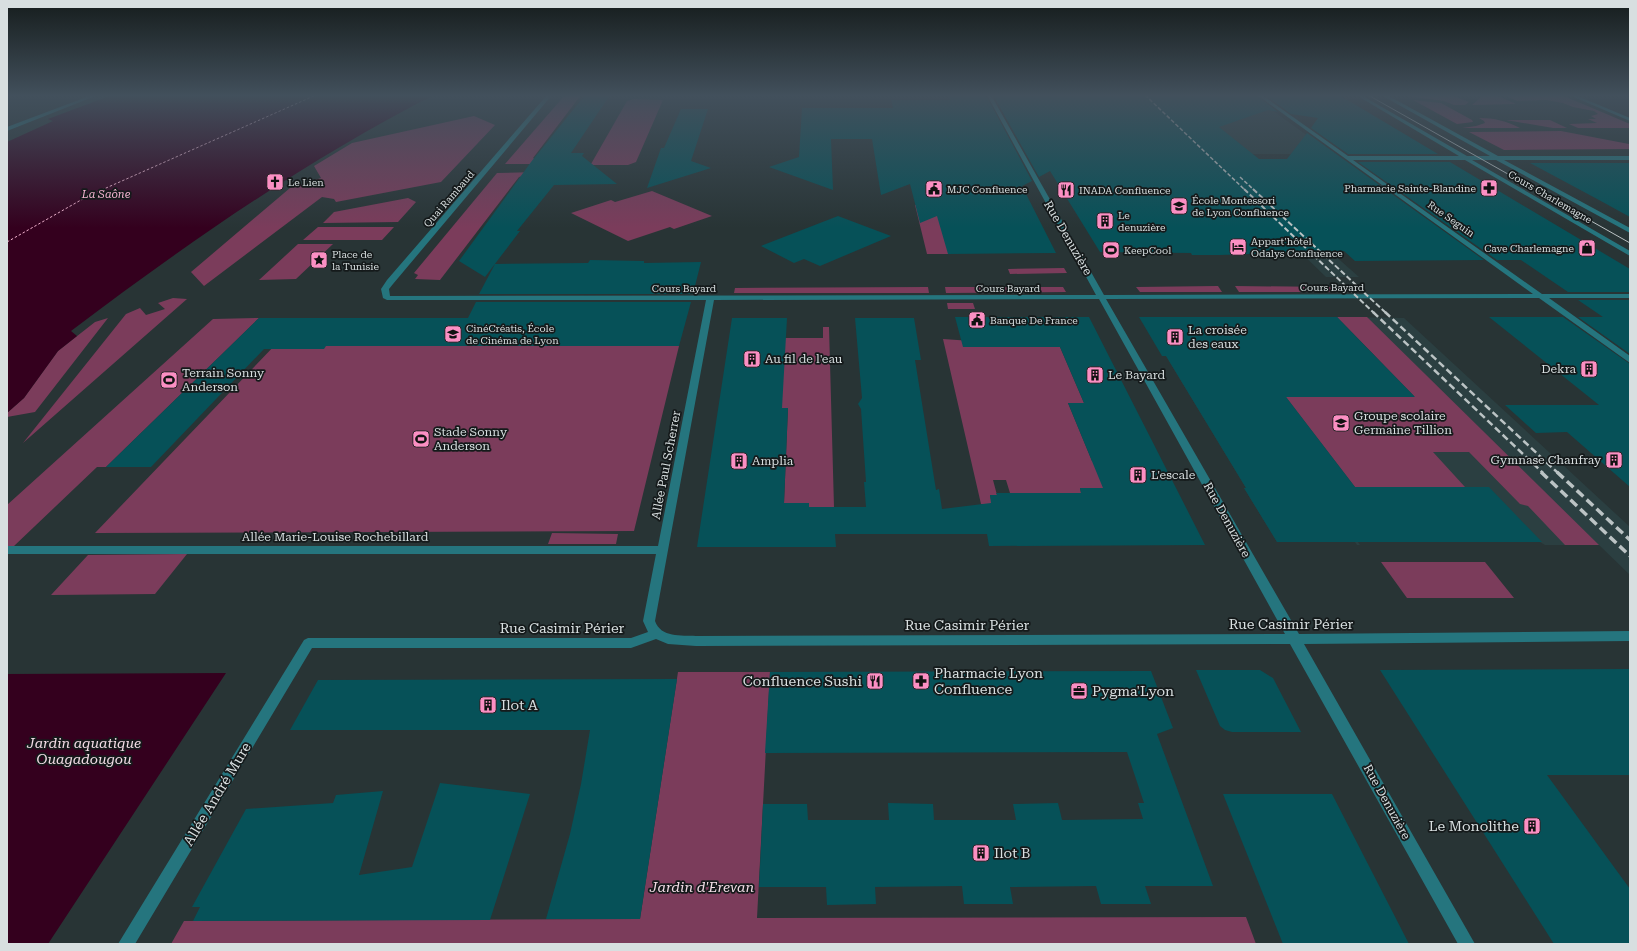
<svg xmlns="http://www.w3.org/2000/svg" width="1637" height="951" font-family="'Roboto Serif',serif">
<rect width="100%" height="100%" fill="#283435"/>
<path fill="#2b3f41" d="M1138,95H1251L1333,154H1200Z
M1204,159L1227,160L1359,277H1326Z
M1337,317L1404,318L1630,527V575L1599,545H1545L1540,542H1358L1360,545H1357L1355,542H1277L1244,488H1246L1166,356H1209L1384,365Z"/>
<path fill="#7b3c5b" d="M565,95H581L533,158L542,164H505Z
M1406,96H1454L1469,102L1465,105H1454L1444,101Z
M1482,96H1498L1516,104L1472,105Z
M1506,96H1564L1630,124V128H1578L1569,124L1597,123L1588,119H1596L1591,116L1598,114L1594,111L1573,107L1563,103L1546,100L1517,101Z
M634,99L663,100L636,162L628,165H593L591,164L627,101Z
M1413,100L1441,103L1472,120L1473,122L1457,124Z
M474,116L495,125L441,182L336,202L334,199L322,197L204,286L191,272L290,188L321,178L314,166L352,143Z
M1479,118C1495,118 1506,121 1520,128H1462L1476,126L1485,123L1484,121Z
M1506,120H1550L1567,128H1553Z
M1561,131L1629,144L1630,145V149L1504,150L1469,132Z
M537,172L519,177L440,280L415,279L418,275L414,273L497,173Z
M652,191L712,216L674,229L670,227L628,241L571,213L611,200L615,202Z
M408,198L416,202L398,222L323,223L334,212Z
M994,204L948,254H927L915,205Z
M318,227H394L382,240H303Z
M298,244H333L296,279L259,280Z
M1064,268L1067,273L1010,274L1008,269Z
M1218,286L1222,292H1140L1136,287Z
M1235,286L1330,287L1336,292H1239Z
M928,287L929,293H734L735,288Z
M945,287H1063L1066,292L946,293Z
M173,298L187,299L23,443L126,314L140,308L146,315L165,309L158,303Z
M947,303H973L975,309H948Z
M1337,317H1367L1599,545H1565L1528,506L1520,504L1469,452H1433L1465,487H1355L1286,397L1414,396Z
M108,318L35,412L7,417V413L24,398L58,351L95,322Z
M259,318L106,467H97L14,546H7V505L213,319Z
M300,319L341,346H679L634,531L95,533Z
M823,327H829L834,507H809V503H784L788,408H771L779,338H823Z
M943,339L1060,347L1084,403H1068L1092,461H1101L1110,488H1080L1081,493H1010L1006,480H993L997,495H990L992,504H981Z
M552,533L618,534L616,544H548Z
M187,554L155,594L51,595L88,555Z
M1381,562H1485L1514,598H1407Z
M678,672H770L757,918L1246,917L1256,944H171L184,921L640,919Z"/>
<path fill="#34001e" d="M112,95H434C305,161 186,244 71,331L77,336L58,351L24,398L7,413V142L53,121L48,119Z
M226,673L48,944H7V674Z"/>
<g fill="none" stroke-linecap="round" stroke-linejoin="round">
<path stroke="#f4b3d0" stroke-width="1" stroke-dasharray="2.5 2" stroke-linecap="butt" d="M7,242L88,196L316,95"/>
</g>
<path fill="#065158" d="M585,95H610L571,153H584L582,156L617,184L554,185L517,231H520L485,277L459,261L531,162Z
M948,95H986L1032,181L1022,186L1056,253L948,254L937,216L920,223L910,184L881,195L872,139H831L833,190L769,167L799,157L802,108H893L891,100H951Z
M993,95H1256L1278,112L1268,110L1219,127L1259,159H1287L1307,133L1484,260L1355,261L1344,251L1220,255H1192L1191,253L1100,252L1050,171L1039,177Z
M1265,95H1339L1438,154H1348L1311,128L1318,118L1291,114Z
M681,109H708L691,161L711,168L647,188L661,148H664Z
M1358,162H1450L1630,269V292H1568L1521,260H1497Z
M1530,163H1630V217L1599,200Z
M838,216L891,236L820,266L804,259L794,263L761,246Z
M590,260L644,261V263L701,262L693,294H479L495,264L588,263Z
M1578,300H1630V354L1578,317H1603Z
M476,302H691L679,346H326L324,349H264L151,467H106L259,318H468Z
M955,317H1089L1205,545L989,546L987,534H835L836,547H697L732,318H787L782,408H788L784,503H809V507H866L864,482H866L861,409L858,404L862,398L855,318H914L921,360H915L936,490L939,489L942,509L991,503L990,495H997L996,493H1081L1080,488H1103L1068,403H1084L1060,347H963Z
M1139,317H1337L1415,397H1286L1355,487H1489L1542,542H1277L1244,488H1246L1166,356H1162Z
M1489,317H1563L1630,364V487L1567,432L1536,433L1505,405H1599Z
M1630,669V775H1547L1630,889V944H1554L1380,670Z
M1196,670H1260L1273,678L1301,732H1232L1225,730L1220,726Z
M1151,671L1173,728L1157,734L1213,886H1145L1151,904H1101L1096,886L1010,887L1013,904H964L962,886L875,887L876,904L827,905L826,887H759L763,804H807L808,820H889L888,803L933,804L934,820H1016L1013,804L1058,803L1062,820L1143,819L1138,803H1144L1127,752L765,753L770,672Z
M677,679L640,919H546L570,834L581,784L590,730H290L318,680Z
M440,783L530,794L490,920L193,921L200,907H192L246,809L333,803L336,795L383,791L359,875L412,867Z
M1223,794H1332L1409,944H1283Z"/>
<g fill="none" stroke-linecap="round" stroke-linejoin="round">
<path fill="#25757e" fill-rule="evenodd" d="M92,95H98L7,131V127Z
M547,95H552L393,284L389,289L390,296L1096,295L987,95H991L1104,295L1533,294L1257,95H1262L1348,156H1459L1356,95H1361L1467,156H1490L1381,95H1387L1498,156H1630V160H1504L1630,228V233L1496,160H1472L1630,251V256L1465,160H1353L1542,294H1630V298H1549L1630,356V363L1539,298L1106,299L1299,634L1630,631V641L1304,644L1475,944H1458L1290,644L696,646L668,644L656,639L631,648H312L135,944H118L304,640L308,638H631L648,632L643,621L656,554H7V546H658L706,300H387L383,298L381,289L387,280ZM1099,299L1285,634L696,636C681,635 661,638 655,621L714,300Z
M1569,95H1575L1630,118V121Z"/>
<path stroke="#bbc3c4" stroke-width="1" d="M1368,95L1630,243"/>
<path stroke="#bbc3c4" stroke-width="1.5" stroke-dasharray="4 2" stroke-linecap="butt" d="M1145,95L1245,190
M1240,177L1254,190"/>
<path stroke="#bbc3c4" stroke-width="2" stroke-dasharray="5.5 2.5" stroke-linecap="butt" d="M1244,189L1374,313
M1253,189L1386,313"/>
<path stroke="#bbc3c4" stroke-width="2.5" stroke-dasharray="7 3.5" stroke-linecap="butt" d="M1373,312L1543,473
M1385,312L1558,473"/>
<path stroke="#bbc3c4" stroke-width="3.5" stroke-dasharray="9 4.5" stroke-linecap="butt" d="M1541,472L1630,556
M1557,472L1630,540"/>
</g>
<linearGradient id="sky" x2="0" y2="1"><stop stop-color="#161d1d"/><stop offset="0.42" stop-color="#42505c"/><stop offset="1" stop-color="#42505c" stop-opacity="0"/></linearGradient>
<rect width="1637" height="228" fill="url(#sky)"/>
<defs>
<symbol id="church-square" viewBox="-11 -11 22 22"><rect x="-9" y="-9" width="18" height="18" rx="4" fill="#fb8fc3" stroke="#151a1b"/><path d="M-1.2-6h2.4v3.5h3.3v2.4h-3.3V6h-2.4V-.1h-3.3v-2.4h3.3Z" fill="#111"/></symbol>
<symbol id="pharmacy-square" viewBox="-11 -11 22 22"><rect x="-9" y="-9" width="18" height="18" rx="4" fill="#fb8fc3" stroke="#151a1b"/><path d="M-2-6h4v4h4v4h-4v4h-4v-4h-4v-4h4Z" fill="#111"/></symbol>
<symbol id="civic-square" viewBox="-11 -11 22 22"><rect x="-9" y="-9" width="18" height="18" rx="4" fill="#fb8fc3" stroke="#151a1b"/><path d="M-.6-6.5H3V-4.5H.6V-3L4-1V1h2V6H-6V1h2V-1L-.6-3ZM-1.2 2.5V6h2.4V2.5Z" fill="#111"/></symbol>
<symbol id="restaurant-square" viewBox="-11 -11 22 22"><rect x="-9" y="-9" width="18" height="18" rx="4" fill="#fb8fc3" stroke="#151a1b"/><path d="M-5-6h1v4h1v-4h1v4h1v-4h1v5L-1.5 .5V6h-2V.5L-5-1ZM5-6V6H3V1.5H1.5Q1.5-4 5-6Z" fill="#111"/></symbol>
<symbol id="school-square" viewBox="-11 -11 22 22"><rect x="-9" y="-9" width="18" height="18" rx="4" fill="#fb8fc3" stroke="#151a1b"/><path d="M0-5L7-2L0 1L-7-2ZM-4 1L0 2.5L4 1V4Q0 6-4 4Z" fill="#111"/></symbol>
<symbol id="building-square" viewBox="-11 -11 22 22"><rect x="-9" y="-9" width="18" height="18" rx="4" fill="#fb8fc3" stroke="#151a1b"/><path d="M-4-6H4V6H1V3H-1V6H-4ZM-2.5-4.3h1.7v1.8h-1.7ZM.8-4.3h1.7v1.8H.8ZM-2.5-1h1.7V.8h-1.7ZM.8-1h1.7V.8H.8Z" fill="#111"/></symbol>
<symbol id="hotel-square" viewBox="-11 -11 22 22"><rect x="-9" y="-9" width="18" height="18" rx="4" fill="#fb8fc3" stroke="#151a1b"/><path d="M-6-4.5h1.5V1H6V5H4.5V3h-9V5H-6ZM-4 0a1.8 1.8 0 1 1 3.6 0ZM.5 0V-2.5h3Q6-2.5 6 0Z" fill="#111"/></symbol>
<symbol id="shop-square" viewBox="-11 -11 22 22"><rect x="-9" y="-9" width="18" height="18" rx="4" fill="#fb8fc3" stroke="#151a1b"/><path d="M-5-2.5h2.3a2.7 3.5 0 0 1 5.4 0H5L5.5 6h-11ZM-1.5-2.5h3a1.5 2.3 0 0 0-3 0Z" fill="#111"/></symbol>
<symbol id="stadium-square" viewBox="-11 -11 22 22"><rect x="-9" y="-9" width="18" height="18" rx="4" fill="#fb8fc3" stroke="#151a1b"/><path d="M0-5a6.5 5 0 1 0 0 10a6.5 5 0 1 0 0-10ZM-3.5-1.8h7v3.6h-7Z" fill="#111"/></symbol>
<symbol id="sight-square" viewBox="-11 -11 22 22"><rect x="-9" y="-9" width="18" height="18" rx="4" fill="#fb8fc3" stroke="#151a1b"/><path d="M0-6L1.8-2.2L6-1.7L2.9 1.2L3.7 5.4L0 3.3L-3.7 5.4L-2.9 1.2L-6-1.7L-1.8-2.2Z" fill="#111"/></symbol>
<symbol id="university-square" viewBox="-11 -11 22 22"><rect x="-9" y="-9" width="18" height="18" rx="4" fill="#fb8fc3" stroke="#151a1b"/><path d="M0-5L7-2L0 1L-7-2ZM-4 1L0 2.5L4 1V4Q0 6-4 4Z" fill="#111"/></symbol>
<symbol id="office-square" viewBox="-11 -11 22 22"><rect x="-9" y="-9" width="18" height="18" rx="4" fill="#fb8fc3" stroke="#151a1b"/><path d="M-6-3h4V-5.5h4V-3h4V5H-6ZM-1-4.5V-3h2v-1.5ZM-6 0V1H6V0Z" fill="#111"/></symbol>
</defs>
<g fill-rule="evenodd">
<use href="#church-square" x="265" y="172" width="20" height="20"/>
<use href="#pharmacy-square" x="1479" y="178" width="20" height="20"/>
<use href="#civic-square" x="924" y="179" width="20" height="20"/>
<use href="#restaurant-square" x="1056" y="180" width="20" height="20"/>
<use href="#school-square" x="1169" y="196" width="20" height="20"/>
<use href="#building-square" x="1095" y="211" width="20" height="20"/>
<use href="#hotel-square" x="1228" y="237" width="20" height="20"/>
<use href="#shop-square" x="1577" y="238" width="20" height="20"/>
<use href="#stadium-square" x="1101" y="240" width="20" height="20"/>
<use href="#sight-square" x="309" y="250" width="20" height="20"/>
<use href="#civic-square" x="967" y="310" width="20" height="20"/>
<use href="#university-square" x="443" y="324" width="20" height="20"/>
<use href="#building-square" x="1165" y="327" width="20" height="20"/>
<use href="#building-square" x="742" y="349" width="20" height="20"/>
<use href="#building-square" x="1579" y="359" width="20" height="20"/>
<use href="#building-square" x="1085" y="365" width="20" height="20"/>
<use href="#stadium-square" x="159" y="370" width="20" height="20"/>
<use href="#school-square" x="1331" y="413" width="20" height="20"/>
<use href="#stadium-square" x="411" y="429" width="20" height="20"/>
<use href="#building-square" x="1604" y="450" width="20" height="20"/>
<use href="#building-square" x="729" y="451" width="20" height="20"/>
<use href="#building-square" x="1128" y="465" width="20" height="20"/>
<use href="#restaurant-square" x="865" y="671" width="20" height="20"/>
<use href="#pharmacy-square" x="911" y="671" width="20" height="20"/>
<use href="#office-square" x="1069" y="681" width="20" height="20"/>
<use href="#building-square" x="478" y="695" width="20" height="20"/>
<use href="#building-square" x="1522" y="816" width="20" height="20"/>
<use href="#building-square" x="971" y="843" width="20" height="20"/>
</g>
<g text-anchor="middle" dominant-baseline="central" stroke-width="3.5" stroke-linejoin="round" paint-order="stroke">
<g font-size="10" fill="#d8dfe0" stroke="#151a1b" text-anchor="start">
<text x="288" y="182">Le Lien</text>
<text x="1476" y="188" text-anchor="end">Pharmacie Sainte-Blandine</text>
<text x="947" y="189">MJC Confluence</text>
<text x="1079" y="190">INADA Confluence</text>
<text x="1192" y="200">École Montessori<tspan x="1192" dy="12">de Lyon Confluence</tspan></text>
<text x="1118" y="215">Le<tspan x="1118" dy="12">denuzière</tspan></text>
<text x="1251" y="241">Appart'hôtel<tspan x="1251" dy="12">Odalys Confluence</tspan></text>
<text x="1574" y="248" text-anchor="end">Cave Charlemagne</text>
<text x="1124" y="250">KeepCool</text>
<text x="332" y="254">Place de<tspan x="332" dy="12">la Tunisie</tspan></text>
<text x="990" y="320">Banque De France</text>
<text x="466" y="328">CinéCréatis, École<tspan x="466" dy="12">de Cinéma de Lyon</tspan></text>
</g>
<g font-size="10" fill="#d8dfe0" stroke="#151a1b">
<text transform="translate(1550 197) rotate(30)">Cours Charlemagne</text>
<text transform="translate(449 199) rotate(-49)">Quai Rambaud</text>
<text transform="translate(1451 219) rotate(35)">Rue Seguin</text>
<text x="1332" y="287">Cours Bayard</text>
<text x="684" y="288">Cours Bayard</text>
<text x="1008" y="288">Cours Bayard</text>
</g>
<g font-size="11" font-style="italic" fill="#f4b3d0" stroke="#151a1b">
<text x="106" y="194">La Saône</text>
</g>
<g font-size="12" fill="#d8dfe0" stroke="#151a1b">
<text transform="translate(1068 238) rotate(60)">Rue Denuzière</text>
<text transform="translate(666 465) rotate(-79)">Allée Paul Scherrer</text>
<text transform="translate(1227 520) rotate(61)">Rue Denuzière</text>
<text x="335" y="537">Allée Marie-Louise Rochebillard</text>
<text transform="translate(1387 802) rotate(61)">Rue Denuzière</text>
</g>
<g font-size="12" fill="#d8dfe0" stroke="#151a1b" text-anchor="start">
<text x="1188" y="330">La croisée<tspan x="1188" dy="14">des eaux</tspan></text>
<text x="765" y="359">Au fil de l'eau</text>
<text x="1576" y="369" text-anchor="end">Dekra</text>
<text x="182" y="373">Terrain Sonny<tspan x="182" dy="14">Anderson</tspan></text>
<text x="1108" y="375">Le Bayard</text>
<text x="1354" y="416">Groupe scolaire<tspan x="1354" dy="14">Germaine Tillion</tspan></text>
<text x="434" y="432">Stade Sonny<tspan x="434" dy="14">Anderson</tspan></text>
<text x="1601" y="460" text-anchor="end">Gymnase Chanfray</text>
<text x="752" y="461">Amplia</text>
<text x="1151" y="475">L'escale</text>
</g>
<g font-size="14" fill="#d8dfe0" stroke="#151a1b">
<text x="1291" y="624">Rue Casimir Périer</text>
<text x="967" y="625">Rue Casimir Périer</text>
<text x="562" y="628">Rue Casimir Périer</text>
<text transform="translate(217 794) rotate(-59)">Allée André Mure</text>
</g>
<g font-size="14" fill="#d8dfe0" stroke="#151a1b" text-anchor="start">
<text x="934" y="673">Pharmacie Lyon<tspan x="934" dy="16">Confluence</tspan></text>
<text x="862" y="681" text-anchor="end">Confluence Sushi</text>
<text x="1092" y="691">Pygma'Lyon</text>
<text x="501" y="705">Ilot A</text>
<text x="1519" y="826" text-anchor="end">Le Monolithe</text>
<text x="994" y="853">Ilot B</text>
</g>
<g font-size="14" font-style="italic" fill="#f3dce6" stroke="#151a1b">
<text x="84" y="743">Jardin aquatique<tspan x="84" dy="16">Ouagadougou</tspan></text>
<text x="702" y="887">Jardin d'Erevan</text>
</g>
</g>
<rect width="1637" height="951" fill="none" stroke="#d8dfe0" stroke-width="16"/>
</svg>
